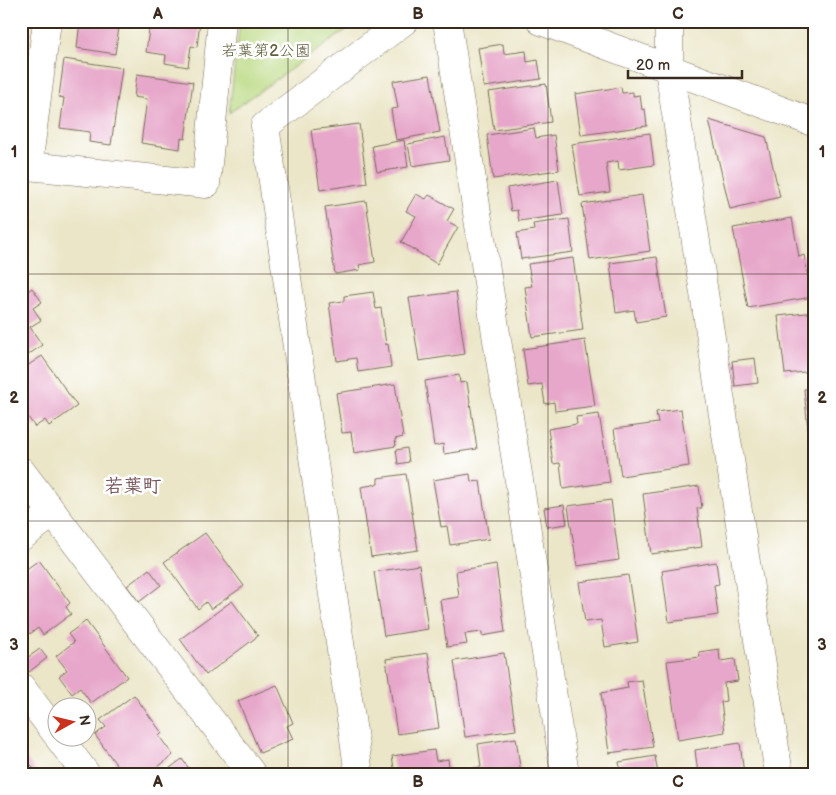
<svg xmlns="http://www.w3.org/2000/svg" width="836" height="795" font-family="'Balsamiq Sans','Klee One',sans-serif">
<rect width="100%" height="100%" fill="#fff"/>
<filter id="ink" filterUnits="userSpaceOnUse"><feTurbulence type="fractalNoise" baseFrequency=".02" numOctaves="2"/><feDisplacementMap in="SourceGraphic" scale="10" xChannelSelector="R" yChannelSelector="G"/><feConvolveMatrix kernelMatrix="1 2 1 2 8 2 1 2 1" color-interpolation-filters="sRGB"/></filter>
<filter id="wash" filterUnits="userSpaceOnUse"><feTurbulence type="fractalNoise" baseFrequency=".0096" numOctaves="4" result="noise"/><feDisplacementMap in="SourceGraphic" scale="20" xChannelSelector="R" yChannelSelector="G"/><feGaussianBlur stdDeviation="1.12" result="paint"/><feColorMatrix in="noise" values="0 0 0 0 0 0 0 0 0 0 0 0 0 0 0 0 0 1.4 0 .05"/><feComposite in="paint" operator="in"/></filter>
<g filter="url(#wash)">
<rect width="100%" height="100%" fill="#ebe6c8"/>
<path fill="#b7d87f" stroke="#79814e" d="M240,21H359L229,113Z"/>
<g id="blocks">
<path fill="#e7a7ca" d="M80,21H120L115,54L77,48Z
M150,21H200L197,47L191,46L188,67L165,63L166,55L146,52Z
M503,44L504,54L526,51L527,62L538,60L541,79L484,87L478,48Z
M64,59L122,68L111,145L89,142L90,132L60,128L64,98L59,97Z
M137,74L193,82L185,139L181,138L180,149L141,143L147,99L134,97Z
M430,75L440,132L396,140L391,109L398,108L393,81Z
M546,84L551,122L494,130L488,92Z
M621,87L622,93L633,92V96L640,95L642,110L645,109L647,126L581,135L575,94Z
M709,120L766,137L780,197L730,209Z
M359,124L367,183L320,190L311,130Z
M534,128L536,138L554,135L559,170L493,179L487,135Z
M650,133L654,165L619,170L618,161L606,163L610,192L580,196L572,144Z
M445,137L449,160L412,166L408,144Z
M404,140L408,167L377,172L372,146Z
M558,180L563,215L519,221L517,210L511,211L507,188Z
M416,194L426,199L429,195L454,209L447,221L458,227L437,264L401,242L416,216L406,211Z
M642,195L650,251L590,260L582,204Z
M366,201L375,262L359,265L360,270L335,274L325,207Z
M792,218L799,257L804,255L812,297L748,308L733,228Z
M569,219L573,252L521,259L517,233L534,230L533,224Z
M657,257L666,317L636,322L634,310L616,313L610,263Z
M573,258L583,330L532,337L525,287L532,286L528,264Z
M32,288L42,302L33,308L41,320L30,327L42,345L21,360V296Z
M373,292L376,309L381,308L386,345L388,344L391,367L358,372L356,358L337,361L329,303L344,301V296Z
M456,292L465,354L419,361L409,298Z
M815,312V371L785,374L778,316Z
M585,340L595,406L555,411L554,402L545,404L542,384L528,386L523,349Z
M42,356L77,406L49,426L45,420L35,427L21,407V370Z
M755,358L758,383L735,386L732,361Z
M459,375L460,383L467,382L477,449L444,454L443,444L434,446L425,381Z
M395,384L403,437L395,439L396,446L354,453L351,432L342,433L336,393Z
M815,388V450H810L804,389Z
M681,409L689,466L621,476L614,429L658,423L656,412Z
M599,414L610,482L563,489L560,463L553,464L548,429L577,424L576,417Z
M407,448L409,462L398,464L396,450Z
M406,474L418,550L371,557L361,487L378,484V478Z
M470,474L471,482L480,481L489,539L450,545L447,526L441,527L433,480Z
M699,486L702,508H697L702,547L651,554L643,494Z
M611,500L619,560L577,566L568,506Z
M564,505L567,524L547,527L544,508Z
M205,533L244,586L211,609L206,602L198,609L164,562Z
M39,560L70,603L66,607L71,614L43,635L38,628L30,634L21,621V573Z
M716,562L719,584L714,585L718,615L669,622L662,571Z
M496,564L505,632L482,636V632L465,634L467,644L447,647L440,600L459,597L456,571Z
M419,565L428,629L384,636L374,572Z
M149,569L161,585L139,602L127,586Z
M628,575L638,642L605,647L601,620L585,622L579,582Z
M232,601L258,636L206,675L180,639Z
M86,621L127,677L91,703L80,688L72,694L59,676L67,670L56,656L74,642L68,634Z
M40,649L47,658L29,672L21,662Z
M719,649L720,661L735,659L738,681L724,683L726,701L721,702L725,732L678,740L667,661L700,657L699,652Z
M428,653L439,728L397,734L386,659Z
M504,653L516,730L465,737L454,661Z
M642,680L653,747L609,753L601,693L628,688L627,682Z
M277,685L293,723L287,726L293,739L260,753L238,701Z
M134,695L162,733L159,736L173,755L149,774H135L132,770L128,774H123L95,735L106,727L100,720Z
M516,738L521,774H474L473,768L481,767L478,744Z
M740,743L744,774H698L695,750Z
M434,750L436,761L448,759L450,774H395L392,756Z
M21,751L36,772L34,774H21Z
M655,756L658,774H621L619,762Z
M182,759L193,774H162Z"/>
</g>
</g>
<g filter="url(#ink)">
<use href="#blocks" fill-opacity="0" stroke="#796c5a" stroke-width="1"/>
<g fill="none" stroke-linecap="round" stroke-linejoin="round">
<defs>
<path id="minor" d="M447,21L565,774
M541,21L815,123
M669,21V69L779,774
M21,165L28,166L47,21
M28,166L206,184L222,21
M21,471L252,774
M21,537L53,513
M21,687L58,736
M59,738L86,774
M359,774L265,126L404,21"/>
</defs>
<use href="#minor" stroke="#796c5a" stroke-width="29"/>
<use href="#minor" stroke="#fff" stroke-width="28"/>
</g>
</g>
<path fill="none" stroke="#3b2a1e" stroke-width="1" stroke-opacity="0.55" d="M288,21V774M548,21V774M21,274H815M21,521H815"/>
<g text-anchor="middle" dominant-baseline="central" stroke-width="5" stroke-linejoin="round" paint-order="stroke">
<g font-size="16" fill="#605e3b" stroke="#fff">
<text x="266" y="51">若葉第2公園</text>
</g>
<g font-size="19" font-weight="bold" fill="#77565a" stroke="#fff">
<text x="133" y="486">若葉町</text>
</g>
</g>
<rect width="836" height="795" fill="none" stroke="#fff" stroke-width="55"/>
<g transform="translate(72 722) rotate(82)"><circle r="24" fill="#ffffff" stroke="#b1aaa5"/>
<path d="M0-4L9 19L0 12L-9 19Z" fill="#c8321e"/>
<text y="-8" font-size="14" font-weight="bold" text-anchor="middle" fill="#3b2a1e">N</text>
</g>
<path d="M628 70v8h114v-8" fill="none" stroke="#3b2a1e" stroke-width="2.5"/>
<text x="636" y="70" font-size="15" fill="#3b2a1e" stroke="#ffffff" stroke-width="4" paint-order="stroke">20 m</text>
<rect x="28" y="28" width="780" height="740" fill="none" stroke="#3b2a1e" stroke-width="2"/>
<g font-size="16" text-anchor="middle" font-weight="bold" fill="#3b2a1e">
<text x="158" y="19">A</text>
<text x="418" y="19">B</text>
<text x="678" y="19">C</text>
<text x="14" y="157">1</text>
<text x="822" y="157">1</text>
<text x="14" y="403">2</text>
<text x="822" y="403">2</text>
<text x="14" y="650">3</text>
<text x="822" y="650">3</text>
<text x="158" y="787">A</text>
<text x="418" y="787">B</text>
<text x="678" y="787">C</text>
</g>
</svg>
